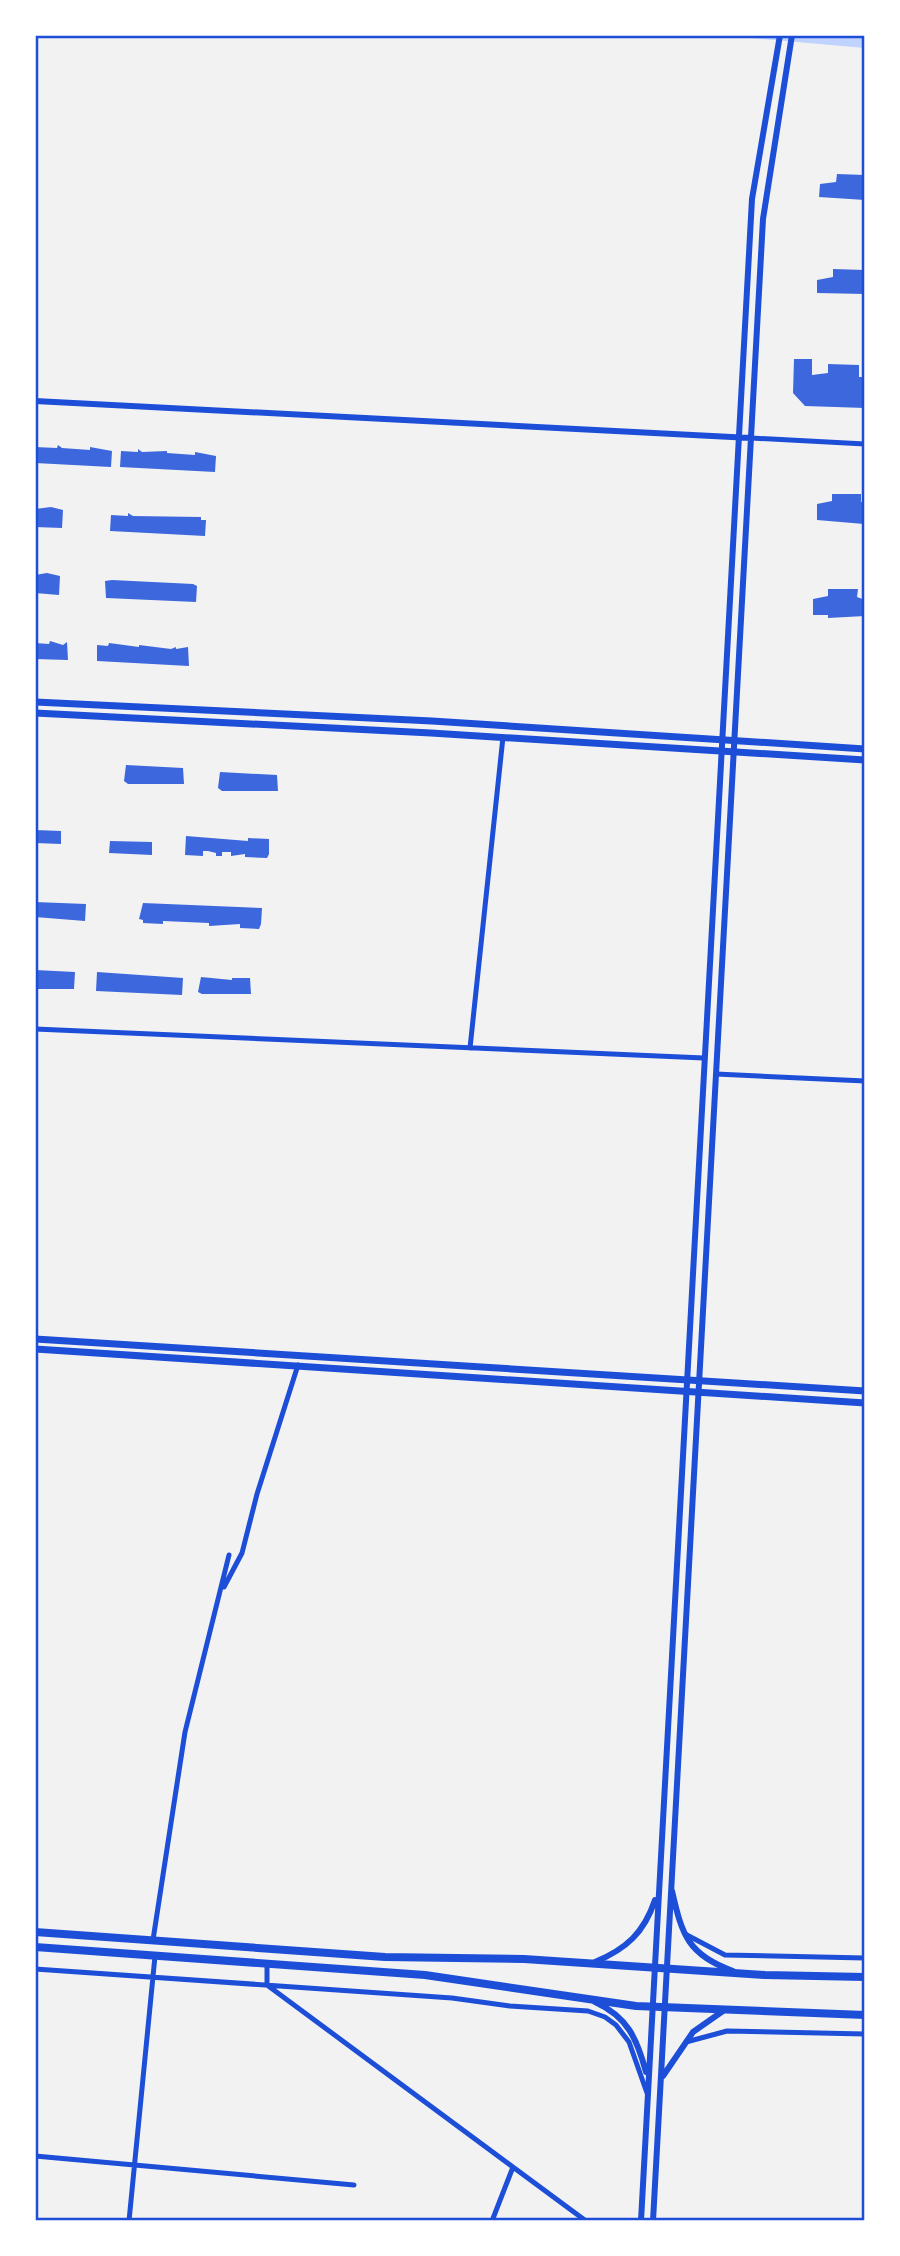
<svg xmlns="http://www.w3.org/2000/svg" width="900" height="2256" font-family="Ubuntu,sans-serif">
<rect width="100%" height="100%" fill="#f2f2f2"/>
<path fill="#bfd3fe" d="M715,35H865V48Z"/>
<path fill="#3d67dc" d="M837,174L865,175V200L819,197L820,184L836,182Z
M833,269L865,270V294L817,293V280L833,277Z
M794,359H812V375L828,373V364L859,365V377H865V408L805,406L793,393Z
M58,445L62,448L90,450V447L112,451L111,467L35,463V447L57,448Z
M138,449L142,452L167,451V453L195,455V452L216,456L215,472L120,467L121,451L138,452Z
M832,494H861V502H865L864,524L817,520V504L832,501Z
M51,507L63,510L62,528L35,527V509Z
M128,513L133,516L201,517V520H206L205,536L110,531L111,515L128,516Z
M47,573L60,576L59,595L35,593V575Z
M112,580L193,584L197,586L196,602L106,598L105,581Z
M828,589H858L857,597L865,600V616L828,618V615H813V599L828,596Z
M50,641L63,645L67,642L68,660L35,659V643L49,644Z
M109,643L139,647V645L171,649L176,647V649L188,647L189,666L97,661V645L108,646Z
M126,765L183,768L184,784H128L124,781Z
M220,772L277,775L278,791H222L218,788Z
M35,830L61,831V844L35,843Z
M186,836L248,841V838L269,839V854L267,858L245,857V854L231,856V852H222V856H216V853L208,851H203V856L185,855Z
M110,841L152,842V855L109,853Z
M35,902L86,904L85,921L35,917Z
M143,903L262,908L261,924L259,929L240,928V924L209,926V923L163,921V924L143,923V920L139,919Z
M35,970L75,972L74,989H36Z
M97,972L183,978L182,995L96,991Z
M201,977L232,980V978H250L251,994H202L198,992Z"/>
<g fill="none" stroke-linecap="round" stroke-linejoin="round">
<path stroke="#1d4ed8" stroke-width="5" d="M751,438L865,444
M35,1029L704,1058
M470,1048L503,737
M716,1074L865,1081
M224,1587L242,1553L257,1494L298,1365
M685,1934L725,1955L865,1958
M153,1940L185,1732L229,1555
M267,1964V1985L586,2221
M35,1969L452,1998L510,2006L588,2011L605,2017L616,2025L629,2042L647,2093
M686,2042L727,2031L865,2034
M35,2156L354,2185
M129,2221L155,1956
M492,2221L513,2167"/>
<path stroke="#1d4ed8" stroke-width="6" d="M35,401L751,438
M672,1891C682,1935 688,1955 733,1971
M595,1962C626,1949 644,1933 655,1900
M595,2002C628,2017 637,2039 646,2072
M663,2076L693,2032L723,2011
M641,2221L752,199L780,35
M653,2221L763,219L792,35"/>
<path stroke="#1d4ed8" stroke-width="7" d="M35,702L432,721L865,749
M35,713L431,733L865,760
M35,1339L865,1391
M35,1349L865,1403"/>
<path stroke="#1d4ed8" stroke-width="8" d="M35,1932L385,1957L524,1959L765,1975L865,1977
M35,1947L425,1975L636,2006L865,2015"/>
</g>
<rect width="900" height="2256" fill="none" stroke="#ffffff" stroke-width="74"/>
<rect x="37" y="37" width="826" height="2182" fill="none" stroke="#1d4ed8" stroke-width="2.5"/>
</svg>
